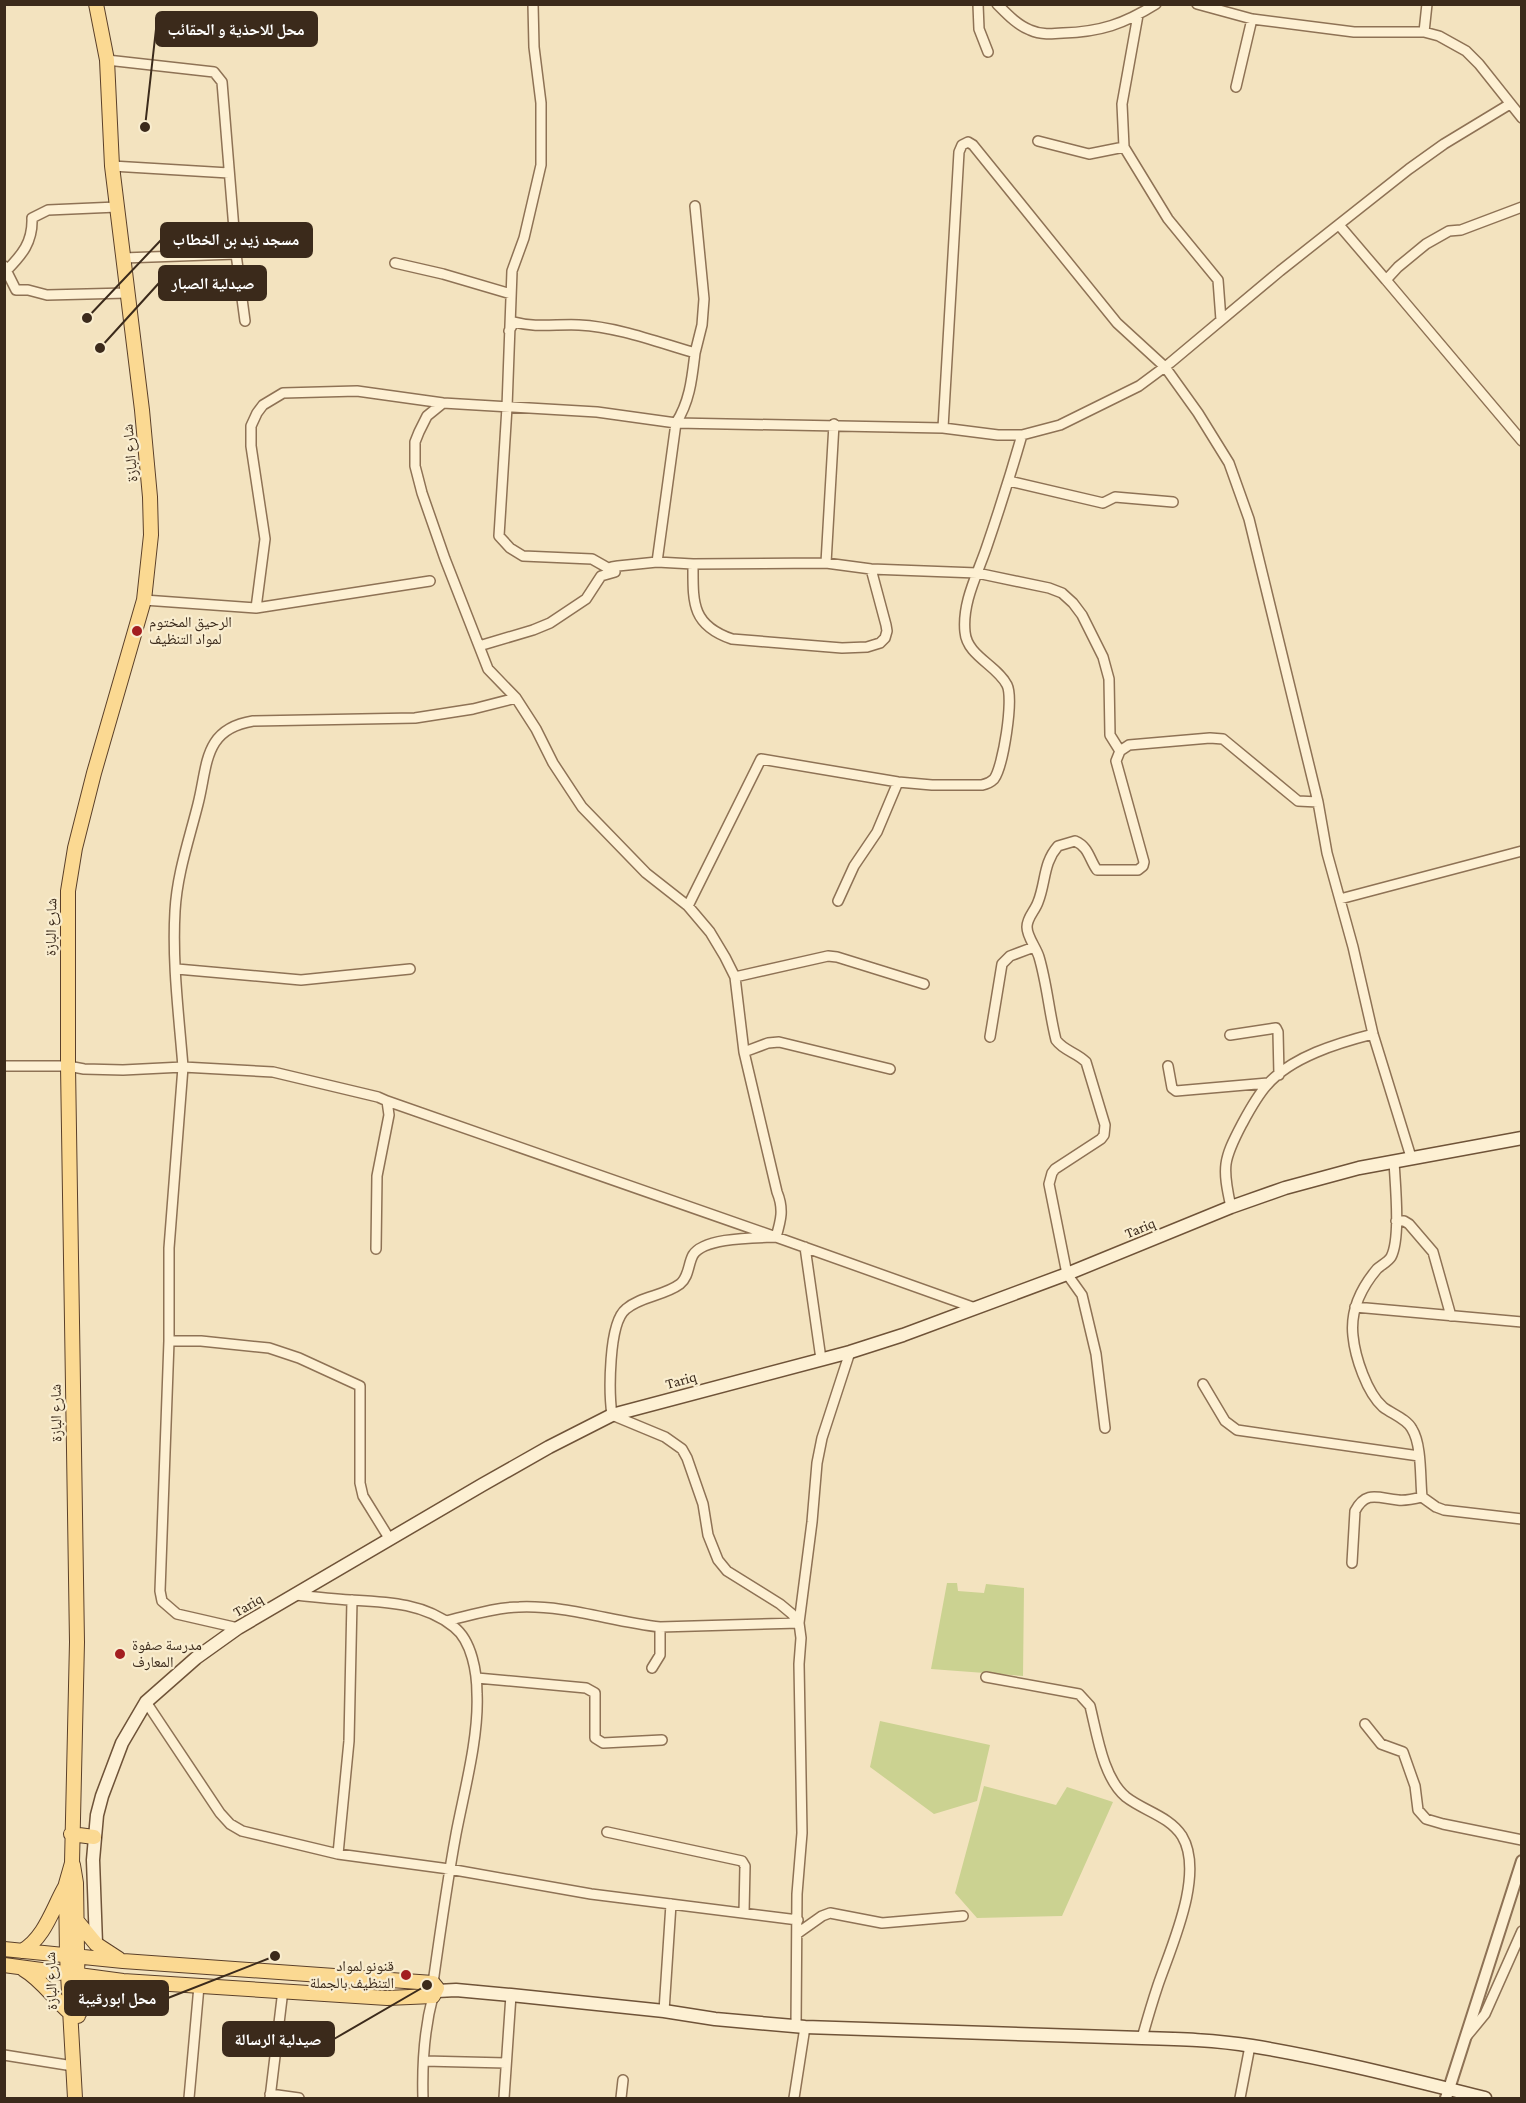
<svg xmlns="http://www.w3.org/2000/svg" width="1526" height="2103" font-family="'Crimson Pro','Noto Naskh Arabic',serif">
<rect width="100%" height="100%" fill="#f3e3bf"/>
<path fill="#cbd291" d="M947,1583H957L958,1591L984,1593L986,1584L1024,1588L1023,1676L931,1669Z
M880,1721L990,1745L977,1801L934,1814L870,1767Z
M984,1786L1056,1805L1067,1787L1113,1802L1062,1916L977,1918L955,1893Z"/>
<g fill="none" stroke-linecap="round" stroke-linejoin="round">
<defs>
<path id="minor" d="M533,4L534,47L541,103V165L524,238L512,271L507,407L499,536L510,548L523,556L592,559L615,572
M978,4L979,29L988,52
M997,4C1007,14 1017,25 1030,30C1041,35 1052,34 1063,33C1100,32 1124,24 1156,4
M1197,4L1252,19L1354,32H1424L1439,36L1466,51L1479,64L1522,118
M1424,32L1427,4
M107,60L214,72L222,82L236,254L245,321
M1236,87L1252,19
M1038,141L1089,154L1124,147L1122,104L1138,15
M1124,147L1168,219L1218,280L1221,320
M112,166L229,173
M695,206L704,299L702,325L695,353
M1522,207L1461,230L1449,231L1426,244L1398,267L1386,280L1522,441
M1339,225L1386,280
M123,258L236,254
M395,263L443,274L511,294
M4,266L16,290H28L47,295L127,293
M6,271C22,255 33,242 32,218L48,210L117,207
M443,403L427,416L419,432L415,442V466L422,493L445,559L488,669L516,698L536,729L553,763L582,807L646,873L688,906L710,932L725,957L735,977L744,1052L777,1192C784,1209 781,1220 776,1237C756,1238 704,1237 693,1255C688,1264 689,1277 680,1284C664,1296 641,1296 626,1309C608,1323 609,1394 612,1415L665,1437L682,1449L687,1458L703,1504L708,1535L718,1560L727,1571L780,1604L792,1614L799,1623L801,1638L799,1664L802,1833L797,1894L796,2026
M1009,481L1103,503L1115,497L1173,502
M657,562L676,423L943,428
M826,563L834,424
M693,564C693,602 691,625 732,639L842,648L867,647L880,643L885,638L887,631L886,625L871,569
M144,600L256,608L430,581
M256,608L265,539L251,446V426L257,413L263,405L283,393L357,391L443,403L597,412L676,423C690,401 692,378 695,353C657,342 618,327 579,325C556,324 536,328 514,322L509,331
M479,646L533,630L550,623L586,599L601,576L615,572L612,567L618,566L657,562L693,564L826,563L871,569L977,573L1049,588L1062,593L1073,603L1082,615L1103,657L1109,679L1110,735L1120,751
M1340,899L1522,851
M838,901L854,866L877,832L898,782
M688,906L761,759L898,782L932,785H982C987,784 990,783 994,779C1003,767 1014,699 1007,685C997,665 967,656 965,632C962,603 977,575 986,549C999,511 1011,473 1022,435
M177,969L301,980L410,969
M735,977L828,956L837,957L924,984
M1230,1035L1276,1028L1278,1032L1279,1075
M990,1037L1002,964L1010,956L1034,947
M744,1052L768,1043L779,1042L890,1069
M4,1066H68L84,1069L123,1070L183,1067C179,1016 172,963 175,911C177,874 189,840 198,804C208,765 203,729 253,721L415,718L473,709L516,698
M1168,1066L1172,1088L1176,1091L1268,1083
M387,1101L776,1237L975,1308
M1411,1157L1373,1034L1353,947L1327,853L1318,802L1249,519L1229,463L1198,413L1165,367L1117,323L973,145L968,142L962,145L959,152L943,428L998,435H1022L1060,425L1139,386L1170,363L1280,271L1409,169L1444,144L1510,104
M1394,1161C1395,1183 1401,1238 1391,1257C1388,1262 1381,1265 1377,1269C1361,1288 1350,1310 1353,1336C1355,1357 1367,1393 1383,1407C1392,1414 1407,1419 1412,1429C1422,1445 1420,1478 1422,1497L1436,1507L1444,1510L1522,1519
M1231,1207C1222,1167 1223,1160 1242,1124C1249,1111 1257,1096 1267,1085C1291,1057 1338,1043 1373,1034
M1396,1221H1404L1409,1224L1433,1252L1451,1316
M805,1247L821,1359
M1355,1307L1522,1322
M169,1341H201L269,1348L299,1358L360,1386V1483L363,1496L389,1538
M1203,1384L1225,1421L1237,1430L1419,1456
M1105,1428L1096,1354L1082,1295L1067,1274L1049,1184L1052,1173L1055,1169L1101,1139L1104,1135L1105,1125L1086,1062C1076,1052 1064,1051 1056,1040C1049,1012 1047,984 1039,957C1036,947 1027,937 1027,927C1027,917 1035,911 1038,902C1046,882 1043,863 1058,846L1075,841C1089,847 1089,859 1097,870H1138L1143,866L1144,862L1116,761L1120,751L1129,745L1210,738L1223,739L1298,801L1318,802
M1352,1563L1355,1511C1366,1490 1378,1498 1398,1500C1406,1501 1414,1499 1422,1497
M296,1595C314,1597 332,1599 350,1600C387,1602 424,1603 454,1627C472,1641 477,1673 477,1694C479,1737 464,1792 456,1834C447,1883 440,1933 433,1983
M446,1621C468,1616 496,1607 519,1607C567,1605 613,1622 660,1627V1655L652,1668
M660,1627L799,1623L812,1522L817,1463L822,1438L850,1352
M238,1628L177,1614L162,1601L160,1591L169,1341V1248L183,1067L273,1072L378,1097L387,1101L389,1115L377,1176L376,1249
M986,1677L1079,1694L1090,1706C1097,1734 1103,1778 1126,1797C1144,1811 1169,1816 1182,1836C1205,1874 1171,1947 1158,1985C1152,2003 1147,2020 1142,2038
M477,1678L586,1688L595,1693V1738L603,1743L662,1740
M146,1702L220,1813L230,1824L242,1831L338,1854L449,1869L591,1894L798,1920
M1365,1724L1381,1744L1403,1752L1415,1786L1418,1810L1426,1819L1443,1824L1522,1840
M607,1832L742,1861L745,1866L744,1913
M338,1854L349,1741L352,1600
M798,1933L822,1916L830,1913L882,1923L963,1916
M664,2011L671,1904
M1466,2037L1485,2014L1522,1931
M4,2055L73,2066
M424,2061L506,2063
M270,2094L299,2098
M189,2098L199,1986
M270,2098L283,1990
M423,2098C422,2064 424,2030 433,1996
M504,2098L511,1995
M621,2098L623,2080
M794,2098L805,2027
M1240,2098L1250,2046"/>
<path id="tertiary" d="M1446,2098L1522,1861"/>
<path id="secondary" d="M96,1944L93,1860L97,1815L102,1796L122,1743L146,1702L196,1658L238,1628L482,1485L549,1447L612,1415L850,1352L903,1335L1067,1274L1231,1207L1285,1188L1359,1168L1522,1138
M437,1991L456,1990L511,1995L664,2011L715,2019L805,2027L1142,2038C1179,2039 1216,2040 1252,2046C1331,2059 1408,2079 1485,2098"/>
<path id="primary" d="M71,1834L94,1837
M73,1865L76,1883L78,2016
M77,1921L96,1944L119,1959
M4,1949L123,1961L433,1983L437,1988L433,1996L387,1998L123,1981L4,1965
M22,1951C45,1937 52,1910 65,1887
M23,1969C42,1980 53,1998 69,2012
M78,2015C87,1999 100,1987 119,1982
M75,2098L67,1956L66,1884L72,1863L77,1642L68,1066V891L75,848L94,773L144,600L151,535L150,497L142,410L112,166L107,60L96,4"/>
</defs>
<use href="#minor" stroke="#8e7255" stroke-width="12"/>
<use href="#tertiary" stroke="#8e7255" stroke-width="14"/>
<use href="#secondary" stroke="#6f5338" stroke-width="15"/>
<use href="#primary" stroke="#5b402a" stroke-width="16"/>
<use href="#minor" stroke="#fdf0d3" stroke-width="9"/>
<use href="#tertiary" stroke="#fdf0d3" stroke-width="10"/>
<use href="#secondary" stroke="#fdf0d3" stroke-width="12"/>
<use href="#primary" stroke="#fbd992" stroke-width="14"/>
</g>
<g fill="#a31e20" stroke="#f9edcf" stroke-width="2">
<circle cx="137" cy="631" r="6"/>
<circle cx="120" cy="1654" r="6"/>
<circle cx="406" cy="1975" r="6"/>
</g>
<g text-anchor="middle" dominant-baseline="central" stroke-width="4.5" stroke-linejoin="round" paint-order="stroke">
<g font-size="15" fill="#3b2a1b" stroke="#f9edcf">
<text transform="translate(130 453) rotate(-95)">شارع البازة</text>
<text transform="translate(51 927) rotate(-89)">شارع البازة</text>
<text transform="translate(1140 1228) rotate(-22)">Tariq</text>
<text transform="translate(681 1380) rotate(-15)">Tariq</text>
<text transform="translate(56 1413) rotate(-91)">شارع البازة</text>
<text transform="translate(248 1605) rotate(-30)">Tariq</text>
<text transform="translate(51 1981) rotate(-92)">شارع البازة</text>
</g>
<g font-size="15" fill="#3b2a1b" stroke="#f9edcf" text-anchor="start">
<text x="149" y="622">الرحيق المختوم<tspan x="149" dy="17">لمواد التنظيف</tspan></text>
<text x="132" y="1645">مدرسة صفوة<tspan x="132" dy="17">المعارف</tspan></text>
<text x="394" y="1966" text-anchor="end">قنونو لمواد<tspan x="394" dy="17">التنظيف بالجملة</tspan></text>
</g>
</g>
<path fill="none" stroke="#3b2a1b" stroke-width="2" d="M145 127L156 29M87 318L161 240M100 348L159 283M275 1956L168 1998M427 1985L334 2039"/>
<g fill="#3b2a1b" stroke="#f9edcf" stroke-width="2">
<circle cx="145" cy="127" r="6"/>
<circle cx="87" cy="318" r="6"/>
<circle cx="100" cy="348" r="6"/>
<circle cx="275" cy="1956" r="6"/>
<circle cx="427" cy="1985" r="6"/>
</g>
<g fill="#3b2a1b" stroke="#3b2a1b" stroke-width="2">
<rect x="156" y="12" width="161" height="34" rx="6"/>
<rect x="161" y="223" width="151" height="34" rx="6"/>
<rect x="159" y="266" width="107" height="34" rx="6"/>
<rect x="65" y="1981" width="103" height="34" rx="6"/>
<rect x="223" y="2022" width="111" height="34" rx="6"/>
</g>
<g font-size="16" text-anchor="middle" font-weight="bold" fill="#fff">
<text x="236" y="35">محل للاحذية و الحقائب</text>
<text x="236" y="245">مسجد زيد بن الخطاب</text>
<text x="213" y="289">صيدلية الصبار</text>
<text x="117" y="2004">محل ابورقيبة</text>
<text x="278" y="2045">صيدلية الرسالة</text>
</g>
<rect width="1526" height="2103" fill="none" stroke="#3b2a1b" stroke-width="12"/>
</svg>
